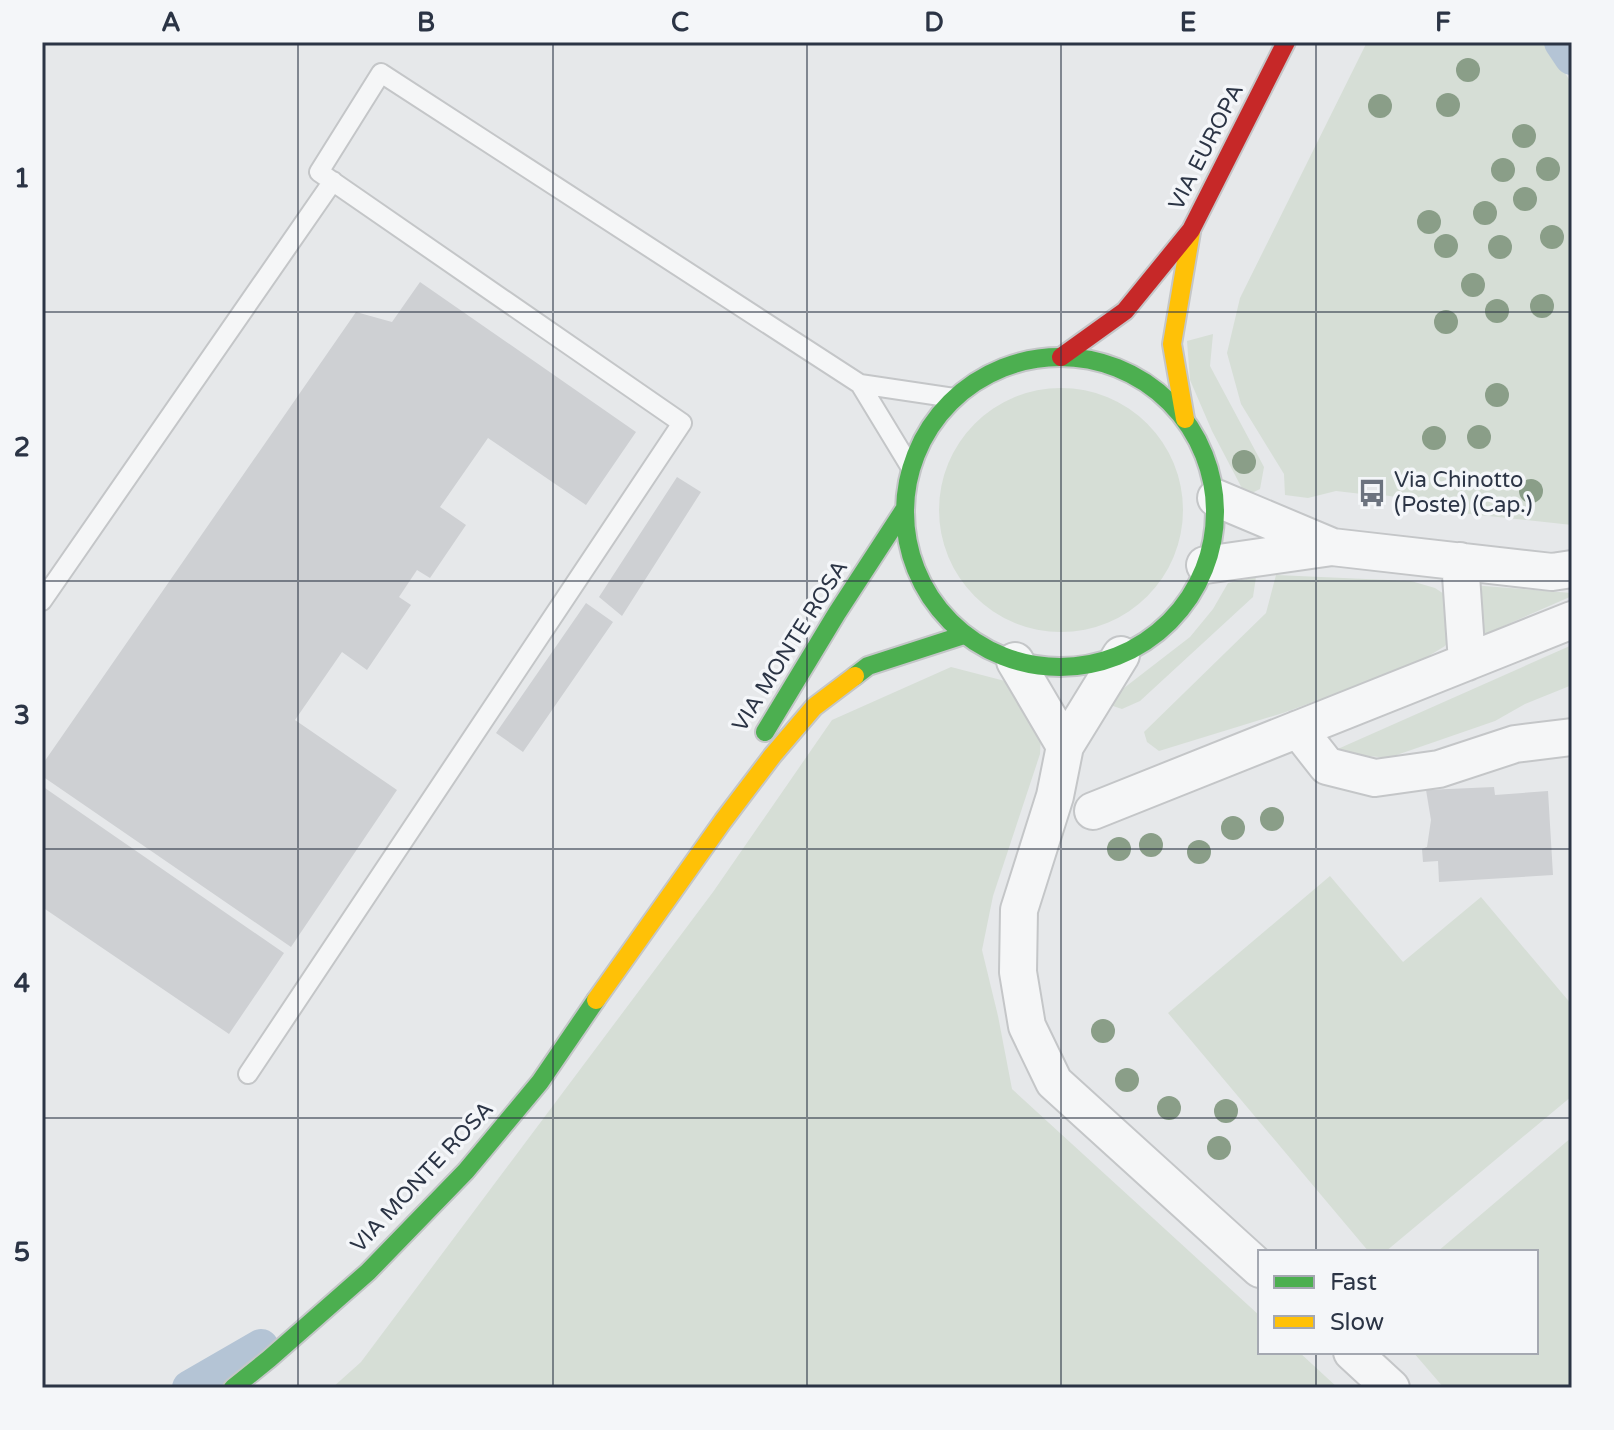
<svg xmlns="http://www.w3.org/2000/svg" width="1614" height="1430" font-family="'Varela Round',sans-serif">
<rect width="100%" height="100%" fill="#e6e8ea"/>
<path fill="#d6ded6" d="M1367,42H1545L1572,84V525L1442,511L1409,499L1383,495V482L1363,481L1362,494L1336,491L1308,498L1285,495L1284,474L1241,404L1227,353L1240,298Z
M1213,334L1210,366L1264,467L1260,489L1246,496L1212,431L1190,380L1187,341Z
M939 510a122 122 0 1 1 244 0a122 122 0 1 1-244 0Z
M1276,575L1411,581L1435,588L1444,594L1451,603L1452,636L1445,646L1414,665L1283,713L1159,751L1147,742L1144,732L1266,613Z
M1256,577L1253,597L1140,701L1122,709L1113,706L1111,698L1190,637L1213,609L1228,583Z
M1471,585L1572,593V596L1483,635Z
M1572,645V685L1525,704L1495,721L1388,758L1331,752Z
M951,667L1005,681L1042,712L1040,754L993,896L982,950L998,1016L1012,1089L1260,1316V1352H1299L1338,1388H332L361,1362L713,892L832,720Z
M1330,876L1403,962L1481,897L1572,1005V1096L1385,1252H1369L1168,1013Z
M1572,1137V1388H1444L1413,1352H1536V1252H1437Z"/>
<g fill="none" stroke-linecap="round" stroke-linejoin="round">
<path stroke="#b4c4d5" stroke-width="36" d="M1562,42L1572,57
M190,1388L261,1347"/>
</g>
<path fill="#ced0d3" d="M420,282L636,432L586,505L488,438L440,507L466,525L430,578L417,570L399,597L411,605L367,670L342,652L295,720L397,790L291,947L42,776V765L356,312L392,322Z
M677,477L701,492L622,616L599,597Z
M586,603L613,622L523,752L496,733Z
M42,786L284,953L229,1034L42,907Z
M1494,787L1495,795L1548,791L1553,875L1439,882L1438,861L1423,862L1422,849L1427,847L1431,820L1426,790Z"/>
<g fill="none" stroke-linecap="round" stroke-linejoin="round">
<defs>
<path id="lane" d="M860,384L911,468
M42,601L333,181
M248,1074L682,423L319,172L381,73L860,384L954,398"/>
<path id="street" d="M1216,498L1330,546
M1460,561L1467,662
M1205,565L1332,547L1552,572L1572,569
M1121,655L1065,746L1055,796L1019,910L1018,972L1027,1026L1054,1082L1260,1269
M1015,661L1065,746
M1298,729L1327,766L1375,778L1439,769L1515,744L1572,737
M1093,811L1572,620
M1352,1352L1391,1388"/>
<path id="fast" d="M905 512a155 155 0 1 1 310 0a155 155 0 1 1-310 0Z
M855,676L868,666L964,635
M765,732L837,613L904,510
M233,1388L269,1359L368,1272L466,1171L540,1082L596,1000"/>
<path id="slow" d="M1185,419L1172,344L1191,232
M596,1000L723,821L773,755L814,707L855,676"/>
<path id="jam" d="M1061,357L1125,311L1191,230L1286,42"/>
</defs>
<use href="#lane" stroke="#c4c6c8" stroke-width="22"/>
<use href="#street" stroke="#c4c6c8" stroke-width="40"/>
<use href="#fast" stroke="#c4c6c8" stroke-width="22"/>
<use href="#slow" stroke="#c4c6c8" stroke-width="22"/>
<use href="#jam" stroke="#c4c6c8" stroke-width="22"/>
<use href="#lane" stroke="#f5f6f7" stroke-width="18"/>
<use href="#street" stroke="#f5f6f7" stroke-width="36"/>
<use href="#fast" stroke="#4caf50" stroke-width="18"/>
<use href="#slow" stroke="#ffc107" stroke-width="18"/>
<use href="#jam" stroke="#c62828" stroke-width="18"/>
</g>
<g fill="#8a9e88">
<circle cx="1468" cy="70" r="12"/>
<circle cx="1448" cy="105" r="12"/>
<circle cx="1380" cy="106" r="12"/>
<circle cx="1524" cy="136" r="12"/>
<circle cx="1548" cy="169" r="12"/>
<circle cx="1503" cy="170" r="12"/>
<circle cx="1525" cy="199" r="12"/>
<circle cx="1485" cy="213" r="12"/>
<circle cx="1429" cy="222" r="12"/>
<circle cx="1552" cy="237" r="12"/>
<circle cx="1446" cy="246" r="12"/>
<circle cx="1500" cy="247" r="12"/>
<circle cx="1473" cy="285" r="12"/>
<circle cx="1542" cy="306" r="12"/>
<circle cx="1497" cy="311" r="12"/>
<circle cx="1446" cy="322" r="12"/>
<circle cx="1497" cy="395" r="12"/>
<circle cx="1479" cy="437" r="12"/>
<circle cx="1434" cy="438" r="12"/>
<circle cx="1244" cy="462" r="12"/>
<circle cx="1531" cy="491" r="12"/>
<circle cx="1272" cy="819" r="12"/>
<circle cx="1233" cy="828" r="12"/>
<circle cx="1151" cy="845" r="12"/>
<circle cx="1119" cy="849" r="12"/>
<circle cx="1199" cy="852" r="12"/>
<circle cx="1103" cy="1031" r="12"/>
<circle cx="1127" cy="1080" r="12"/>
<circle cx="1169" cy="1108" r="12"/>
<circle cx="1226" cy="1111" r="12"/>
<circle cx="1219" cy="1148" r="12"/>
</g>
<path fill="none" stroke="#2b3445" stroke-width="2" stroke-opacity="0.55" d="M298,42V1388M553,42V1388M807,42V1388M1061,42V1388M1316,42V1252M42,312H1572M42,581H1572M42,849H1572M42,1118H1572M1316,1352V1388"/>
<defs>
<symbol id="bus-bare" viewBox="-9 -9 18 18"><path d="M-5-6H5V4H4V6H2V4H-2V6H-4V4H-5ZM-3.5-4V0h7V-4ZM-3.5 1.2v1.5H-2V1.2ZM2 1.2v1.5H3.5V1.2Z" fill="#6c737f" stroke="#f4f6f9" stroke-width="2.5" paint-order="stroke"/></symbol>
</defs>
<g fill-rule="evenodd">
<use href="#bus-bare" x="1352" y="473" width="40" height="40"/>
</g>
<g text-anchor="middle" dominant-baseline="central" stroke-width="7" stroke-linejoin="round" paint-order="stroke">
<g font-size="22" fill="#2b3445" stroke="#f4f6f9">
<text transform="translate(1206 147) rotate(-63)">VIA EUROPA</text>
<text transform="translate(790 646) rotate(-58)">VIA MONTE ROSA</text>
<text transform="translate(422 1177) rotate(-47)">VIA MONTE ROSA</text>
</g>
<g font-size="22" fill="#2b3445" stroke="#f4f6f9" text-anchor="start">
<text x="1394" y="480">Via Chinotto<tspan x="1394" dy="25">(Poste) (Cap.)</tspan></text>
</g>
</g>
<rect width="1614" height="1430" fill="none" stroke="#f4f6f9" stroke-width="88"/>
<rect x="1258" y="1250" width="280" height="104" fill="#f4f6f9" stroke="#a4a8b1" stroke-width="2"/>
<rect x="1274" y="1276" width="40" height="12" fill="#4caf50" stroke="#a4a8b1" stroke-width="2"/>
<text x="1330" y="1290" font-size="24" fill="#2b3445">Fast</text>
<rect x="1274" y="1316" width="40" height="12" fill="#ffc107" stroke="#a4a8b1" stroke-width="2"/>
<text x="1330" y="1330" font-size="24" fill="#2b3445">Slow</text>
<rect x="44" y="44" width="1526" height="1342" fill="none" stroke="#2b3445" stroke-width="3"/>
<g font-size="26" text-anchor="middle" font-weight="bold" fill="#2b3445">
<text x="171" y="31">A</text>
<text x="426" y="31">B</text>
<text x="680" y="31">C</text>
<text x="934" y="31">D</text>
<text x="1188" y="31">E</text>
<text x="1443" y="31">F</text>
<text x="22" y="187">1</text>
<text x="22" y="456">2</text>
<text x="22" y="724">3</text>
<text x="22" y="992">4</text>
<text x="22" y="1261">5</text>
</g>
</svg>
